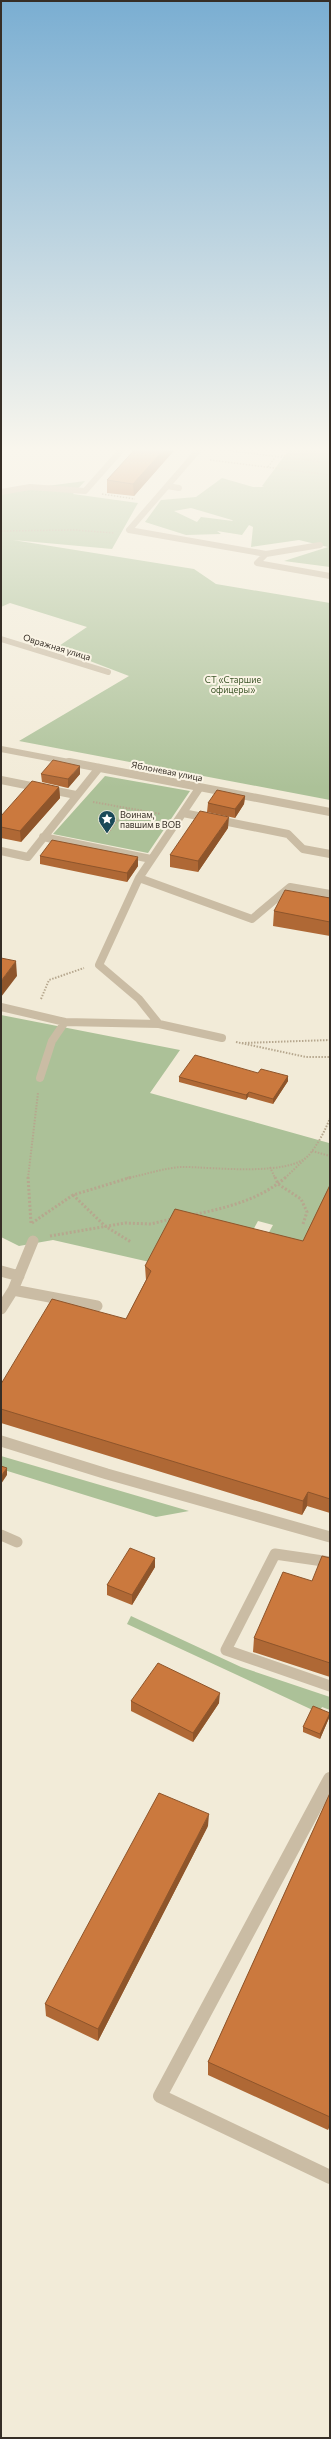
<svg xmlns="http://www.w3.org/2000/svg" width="331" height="2439" font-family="Commissioner,sans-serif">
<rect width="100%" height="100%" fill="#f2ebd8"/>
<path fill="#acc198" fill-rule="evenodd" d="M249,446H330V567L284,561L328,547L299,540L251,547L253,527L249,525L242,535L217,531L221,534L186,535L145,522L161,500L196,497L222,478L253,487H264L262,486L288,451ZM191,508L232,520L233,521L201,517L197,522L174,511Z
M85,481L73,494L138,503L112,549L13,540L194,569L216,584L330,603V800L19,741L129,676L56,648L87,627L10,603L1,607V492Z
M105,776L190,791L148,853L53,834Z
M1,1015L180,1050L150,1093L329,1143L330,1141V1197L302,1255L262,1245L273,1225L258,1221L247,1241L154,1263L53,1240L19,1246L1,1237Z
M1,1456L189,1511L156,1517L1,1469Z
M131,1616L241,1667L330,1697V1710L322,1707L319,1713L127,1624Z"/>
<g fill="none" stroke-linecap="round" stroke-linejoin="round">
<path stroke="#b6a78e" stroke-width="1.5" stroke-dasharray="1.5 1.5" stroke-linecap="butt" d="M215,449L330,463
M281,456L330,451
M210,460L330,475
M268,467L276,456
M102,494L135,499
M1,531L75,530L114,533"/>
<path stroke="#b6a78e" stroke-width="2" stroke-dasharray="1.5 1.5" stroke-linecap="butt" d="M93,802L161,814
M108,833L127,808
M41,999L49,980L84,968
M236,1042L306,1057H330
M242,1043L330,1040
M312,1151L330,1156
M270,1167L275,1178
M28,1178L38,1093
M127,1178C145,1175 166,1167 184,1167C213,1167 289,1177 309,1155C318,1144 325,1131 330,1118
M285,1178L308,1156"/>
<path stroke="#b6a78e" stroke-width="3" stroke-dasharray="2 2" stroke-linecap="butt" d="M28,1177L31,1223
M275,1177L278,1184L301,1199L307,1212L303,1224
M73,1195L105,1226L131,1242
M192,1215C225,1208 260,1200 286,1177
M32,1223L73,1195L132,1177
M50,1236L125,1223L151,1224L171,1219"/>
<path stroke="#cabca4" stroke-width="6" d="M202,446L129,530L266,554L257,563L330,576
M167,486L179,488
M1,492L30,487L85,491L125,446
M266,554L320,545"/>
<path stroke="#cabca4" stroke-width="8" d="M1,780L76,795
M200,787L139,878L99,965L139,999L159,1024L222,1038
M183,813L288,834L303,849L330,854
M43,837L151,859
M1,851L28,857L99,768
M139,878L252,919L290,887L330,894
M1,1007L65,1022L159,1024
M40,1078L52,1041L65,1022"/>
<path stroke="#cabca4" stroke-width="11" d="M1,1271L19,1276
M13,1290L33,1241
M1,1309L13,1290L97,1306
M1,1441L107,1474L330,1537
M1,1535L17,1542
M330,1562L275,1554L226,1650L330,1686"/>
<path stroke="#cabca4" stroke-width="14" d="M330,1779L160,2096L330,2177"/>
<path stroke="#cabca4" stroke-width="6" d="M1,639L108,672"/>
<path stroke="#cabca4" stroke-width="6" d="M1,749L74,763"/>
<path stroke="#cabca4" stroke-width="8" d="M69,762L330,812"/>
</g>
<path fill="#af6835" d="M138,446H178L134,496L107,493V480Z
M41,774H80L68,788L42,782Z
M59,787L60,798L21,842L1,838V816Z
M245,796L244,804L235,818L207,812L208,803Z
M228,828L198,872L170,867V855Z
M40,856L138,857V866L127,882L40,864Z
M330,898V936L273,926L274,911Z
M258,1073L288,1076V1081L273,1104L248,1097L246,1100L179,1082V1077Z
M330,1185V1513L307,1506L302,1515L1,1423V1384L126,1319L146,1280L145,1266L303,1241Z
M155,1558V1567L132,1605L107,1595V1585Z
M330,1558V1677L253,1652L254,1638L312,1581Z
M131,1701L219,1703L193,1742L131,1711Z
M330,1713L329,1718L320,1739L303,1732V1727Z
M330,1793V2125L328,2130L208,2075V2062Z
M208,1826L98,2041L46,2016L45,2004Z"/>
<path fill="#8e552b" d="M1,446H27L1,451Z
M167,446H178L134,496L133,484Z
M80,766V774L68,788V779Z
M59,787L60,798L21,842L20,831Z
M245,796L244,804L235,818V809Z
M229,817L228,828L198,872V861Z
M138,857V866L127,882V873Z
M16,961L17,976L1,997V981Z
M288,1076V1081L273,1104V1099Z
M249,1092L248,1097L246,1100V1095Z
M7,1468V1475L1,1484V1476Z
M308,1492L307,1506L302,1515L303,1501Z
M155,1558V1567L132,1605V1595Z
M220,1693L219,1703L193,1742V1733Z
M330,1713L329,1718L320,1739V1734Z
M209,1814L208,1826L98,2041V2029Z
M330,2117V2125L328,2130Z"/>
<path fill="#cb793e" stroke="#8e552b" d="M138,446H167L133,484L107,480Z
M53,760L80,766L68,779L41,774Z
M32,781L59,787L20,831L1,827V816Z
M217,790L245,796L235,809L208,803Z
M200,811L229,817L198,861L170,855Z
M52,840L138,857L127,873L40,856Z
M285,890L330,898V922L274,911Z
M1,958L16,961L1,981Z
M195,1055L258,1073L261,1069L288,1076L273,1099L249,1092L246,1095L179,1077Z
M330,1185V1499L308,1492L303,1501L1,1409V1384L52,1299L126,1319L151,1271L145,1266L175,1209L303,1241Z
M1,1466L7,1468L1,1476Z
M130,1548L155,1558L132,1595L107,1585Z
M322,1556L330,1558V1663L254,1638L283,1572L312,1581Z
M158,1663L220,1693L193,1733L131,1701Z
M313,1706L330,1713L320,1734L303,1727Z
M159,1793L209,1814L98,2029L45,2004Z
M330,1793V2117L208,2062Z"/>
<linearGradient id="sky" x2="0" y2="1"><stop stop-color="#7aaed2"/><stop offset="0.57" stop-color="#f9f6ed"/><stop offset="1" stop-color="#f9f6ed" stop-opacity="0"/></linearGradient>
<rect width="331" height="788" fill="url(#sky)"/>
<defs>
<symbol id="sight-pin" viewBox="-11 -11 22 30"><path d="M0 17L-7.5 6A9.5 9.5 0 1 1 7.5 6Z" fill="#1a4958" stroke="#faf4e5"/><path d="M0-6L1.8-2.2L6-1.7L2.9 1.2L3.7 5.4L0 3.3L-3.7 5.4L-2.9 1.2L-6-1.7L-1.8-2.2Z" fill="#fff"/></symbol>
</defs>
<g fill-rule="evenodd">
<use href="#sight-pin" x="97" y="809" width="20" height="27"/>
</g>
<g text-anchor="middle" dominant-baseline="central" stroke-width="4" stroke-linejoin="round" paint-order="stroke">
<g font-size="9" fill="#362e26" stroke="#faf4e5">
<text transform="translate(57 647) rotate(17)">Овражная улица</text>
<text transform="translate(167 771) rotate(11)">Яблоневая улица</text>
</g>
<g font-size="9" fill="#3d5529" stroke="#faf4e5">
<text x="233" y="679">СТ «Старшие<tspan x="233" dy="10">офицеры»</tspan></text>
</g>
<g font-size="9" fill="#362e26" stroke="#faf4e5" text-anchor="start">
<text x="120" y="814">Воинам,<tspan x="120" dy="10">павшим в ВОВ</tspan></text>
</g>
</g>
<rect width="331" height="2439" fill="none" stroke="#362e26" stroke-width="4"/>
</svg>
